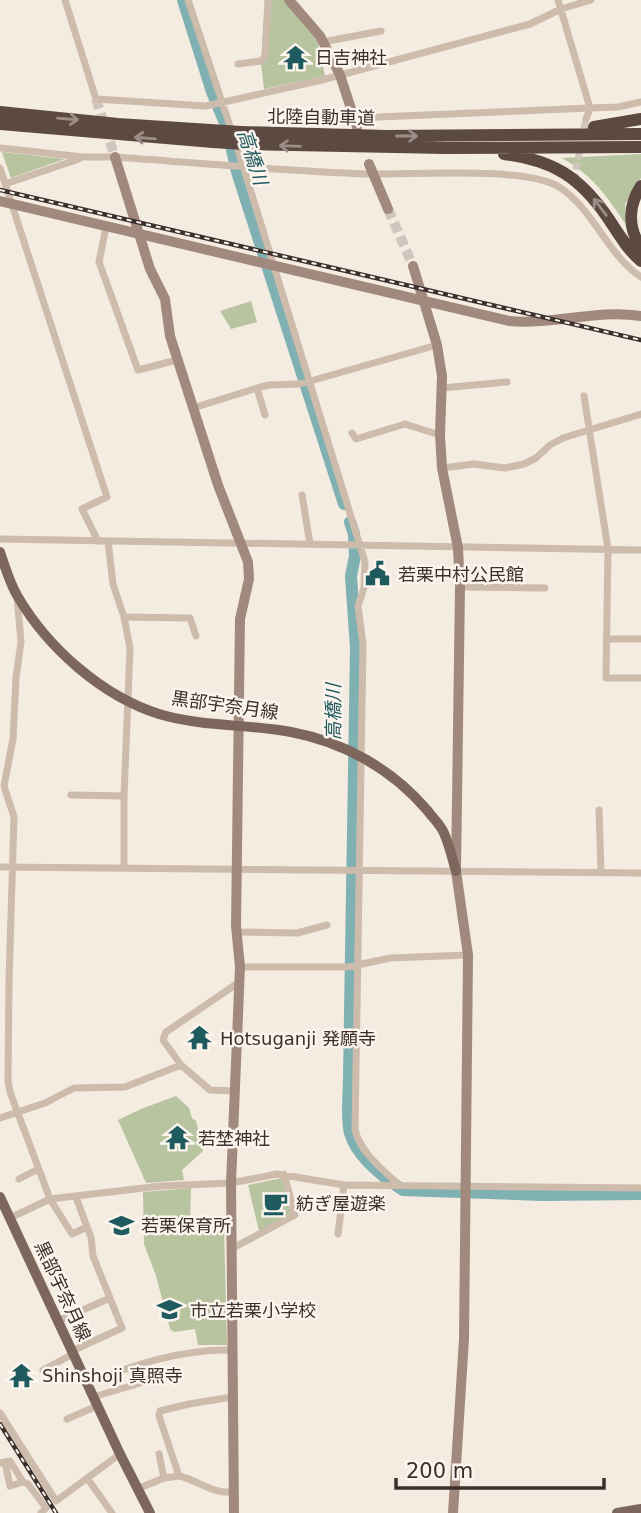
<svg xmlns="http://www.w3.org/2000/svg" width="641" height="1513" font-family="'DejaVu Sans','Noto Sans JP',sans-serif">
<rect width="100%" height="100%" fill="#f4ebe1"/>
<path fill="#b8c4a0" d="M265,0H285L317,38L325,76L264,89L261,64Z
M2,152L65,159L11,178Z
M641,154V178L625,204L627,226C607,197 594,176 562,158Z
M251,301L257,322L231,329L220,311Z
M176,1096L189,1108L192,1118L196,1121L203,1151L182,1170L184,1180L146,1183L118,1120L141,1109Z
M282,1178L291,1214L259,1231L248,1185Z
M191,1188L190,1224L220,1223L224,1227L227,1345H198L195,1329L174,1332L170,1329L156,1276L144,1244L143,1192Z"/>
<g fill="none" stroke-linecap="round" stroke-linejoin="round">
<path stroke="#7fb0b2" stroke-width="12" d="M183,0L212,92L227,128L237,172L344,504
M350,522L354,534L355,556L351,576L356,648L349,1077C349,1095 346,1116 350,1133C357,1157 383,1177 403,1190L542,1195L641,1194"/>
<path stroke="#cfc6bd" stroke-width="7" stroke-dasharray="7 3.5" stroke-linecap="butt" d="M574,180L586,119"/>
<path stroke="#cfc6bd" stroke-width="10" stroke-dasharray="10 5" stroke-linecap="butt" d="M96,99L115,157
M388,209L413,266"/>
<path stroke="#cdbbac" stroke-width="7" d="M65,0L96,99L206,106L322,80L530,24L561,9L591,0
M188,0L232,132
M558,0L590,108L586,119
M323,42L381,31
M238,64L261,61L265,57L268,0
M354,118L590,108L618,107L641,102
M236,143L365,562L364,588L358,606L363,644L355,1130C361,1153 381,1168 398,1184
M0,148L83,157H115C199,163 284,171 369,174C414,175 524,166 559,187C593,208 607,255 641,277
M0,168L107,497L82,509L98,541
M5,184L79,159
M106,227L99,262L138,370L177,360
M257,388L269,385L300,384L437,345
M442,388L507,382
M584,396L608,549L606,678H641
M193,408L257,388L265,415
M352,433L356,439L405,424L440,435
M442,468L474,464L505,468L524,464L536,458L550,445L563,438L641,414
M302,495L310,544
M0,539L641,550
M108,541L113,584L124,617L130,648L124,796
M460,587L545,588
M17,597L21,642L16,678L13,739L4,786L14,817L9,981L8,1081L10,1092L50,1199L72,1234L87,1227L76,1197
M124,617L190,618L196,636
M607,639H641
M71,795L124,796V868
M599,810L601,872
M0,867L641,873
M237,932L297,933L327,925
M240,967H348L390,958L468,955
M181,1065L163,1040L166,1032L238,983
M0,1118L45,1103L74,1088L125,1087L181,1065L210,1090L234,1091
M19,1179L38,1169
M10,1218L50,1199L161,1186L231,1183L277,1174L344,1185L641,1188
M338,1234L344,1185
M231,1249L295,1215L284,1174
M58,1321L110,1298
M72,1351L122,1328L93,1256L91,1237L87,1227
M43,1370L73,1354
M86,1383C135,1365 180,1349 232,1350
M93,1397L144,1382
M232,1397L189,1404L160,1411L159,1416L179,1476C198,1480 212,1494 232,1492
M0,1413L56,1501L120,1454
M67,1419L97,1406
M159,1454L164,1478L179,1476
M5,1462L10,1486L23,1482
M0,1463L10,1461L23,1482L28,1484L46,1508L41,1513
M87,1478L112,1513
M137,1489L164,1478"/>
<path stroke="#a18a7d" stroke-width="10" d="M289,0L320,36L340,75L357,127
M115,157L150,269L165,299L170,336L218,485L248,562L249,579L240,619L236,926L240,967L231,1183L234,1513
M369,164L388,209
M0,201L509,321C553,325 597,309 641,316
M413,266L437,345L442,376L440,435L442,468L458,548L460,587L456,871L468,955L464,1339L453,1513"/>
<path stroke="#7d675c" stroke-width="10" d="M0,552C5,567 10,584 18,597C48,648 102,696 159,714C202,727 247,724 291,732C344,742 392,769 427,810C432,817 439,823 443,831C449,843 452,858 456,871
M0,1197L120,1454L150,1513
M617,1513L641,1509"/>
<path stroke="#5c4a42" stroke-width="12" d="M0,112L118,124L210,130
M0,124L213,142
M594,127L641,119
M241,132L387,136L641,134
M244,144L445,148L641,147
M504,154C553,160 580,177 608,218C618,233 627,249 641,261
M641,186C628,206 628,228 641,248"/>
<defs>
<path id="rail" d="M0,190L641,340
M0,1424L56,1513"/>
</defs>
<use href="#rail" stroke="#3b302b" stroke-width="4.5"/>
<use href="#rail" stroke="#fbf5ee" stroke-width="2" stroke-dasharray="5" stroke-linecap="butt"/>
<path stroke="#5c4a42" stroke-width="12" d="M210,130L241,132
M213,142L244,144"/>
</g>
<defs><path id="oneway-shaft" d="M-6 0H5M1.5-3L5.5 0L1.5 3" fill="none" stroke-width="1.6" stroke-linecap="round" stroke-linejoin="round" transform="scale(1.75)"/></defs>
<g stroke="#9c8e87">
<use href="#oneway-shaft" transform="translate(68 119) rotate(5)"/>
<use href="#oneway-shaft" transform="translate(407 136)"/>
<use href="#oneway-shaft" transform="translate(145 138) rotate(-175)"/>
<use href="#oneway-shaft" transform="translate(290 146) rotate(-178)"/>
<use href="#oneway-shaft" transform="translate(600 207) rotate(-127)"/>
</g>
<defs>
<symbol id="temple-bare" viewBox="-9 -9 18 18"><path d="M0-6L5-2H3V0L6.5 2.5H4V6H1.5V3h-3V6H-4V2.5H-6.5L-3 0V-2H-5Z" fill="#1f5a5e" stroke="#fbf5ee" stroke-width="2.5" paint-order="stroke"/></symbol>
<symbol id="civic-bare" viewBox="-9 -9 18 18"><path d="M-.6-6.5H3V-4.5H.6V-3L4-1V1h2V6H-6V1h2V-1L-.6-3ZM-1.2 2.5V6h2.4V2.5Z" fill="#1f5a5e" stroke="#fbf5ee" stroke-width="2.5" paint-order="stroke"/></symbol>
<symbol id="cafe-bare" viewBox="-9 -9 18 18"><path d="M-5.5-4.5H6V0H3Q3 3.5 0 3.5H-2.5Q-5.5 3.5-5.5 0ZM3-3.2v2h1.7v-2ZM-6 4.5H4V6H-6Z" fill="#1f5a5e" stroke="#fbf5ee" stroke-width="2.5" paint-order="stroke"/></symbol>
<symbol id="school-bare" viewBox="-9 -9 18 18"><path d="M0-5L7-2L0 1L-7-2ZM-4 1L0 2.5L4 1V4Q0 6-4 4Z" fill="#1f5a5e" stroke="#fbf5ee" stroke-width="2.5" paint-order="stroke"/></symbol>
</defs>
<g fill-rule="evenodd">
<use href="#temple-bare" x="278" y="40" width="35" height="35"/>
<use href="#civic-bare" x="360" y="556" width="35" height="35"/>
<use href="#temple-bare" x="182" y="1020" width="35" height="35"/>
<use href="#temple-bare" x="160" y="1120" width="35" height="35"/>
<use href="#cafe-bare" x="258" y="1186" width="35" height="35"/>
<use href="#school-bare" x="104" y="1208" width="35" height="35"/>
<use href="#school-bare" x="152" y="1292" width="35" height="35"/>
<use href="#temple-bare" x="4" y="1358" width="35" height="35"/>
</g>
<g text-anchor="middle" dominant-baseline="central" stroke-width="5" stroke-linejoin="round" paint-order="stroke">
<g font-size="18" fill="#3b302b" stroke="#fbf5ee" text-anchor="start">
<text x="315" y="57">日吉神社</text>
<text x="398" y="574">若栗中村公民館</text>
<text x="220" y="1038">Hotsuganji 発願寺</text>
<text x="198" y="1138">若埜神社</text>
<text x="296" y="1203">紡ぎ屋遊楽</text>
<text x="141" y="1225">若栗保育所</text>
<text x="190" y="1310">市立若栗小学校</text>
<text x="42" y="1375">Shinshoji 真照寺</text>
</g>
<g font-size="18" fill="#3b302b" stroke="#fbf5ee">
<text transform="translate(321 117) rotate(1)">北陸自動車道</text>
<text transform="translate(225 705) rotate(8)">黒部宇奈月線</text>
<text transform="translate(63 1291) rotate(65)">黒部宇奈月線</text>
</g>
<g font-size="19" font-style="italic" fill="#1f5a5e" stroke="#fbf5ee">
<text transform="translate(253 157) rotate(72)">高橋川</text>
<text transform="translate(333 712) rotate(-90)">高橋川</text>
</g>
</g>
<path d="M396 1478v10h208v-10" fill="none" stroke="#3b302b" stroke-width="3.5"/>
<text x="406" y="1478" font-size="21" fill="#3b302b" stroke="#fbf5ee" stroke-width="5" paint-order="stroke">200 m</text>
</svg>
